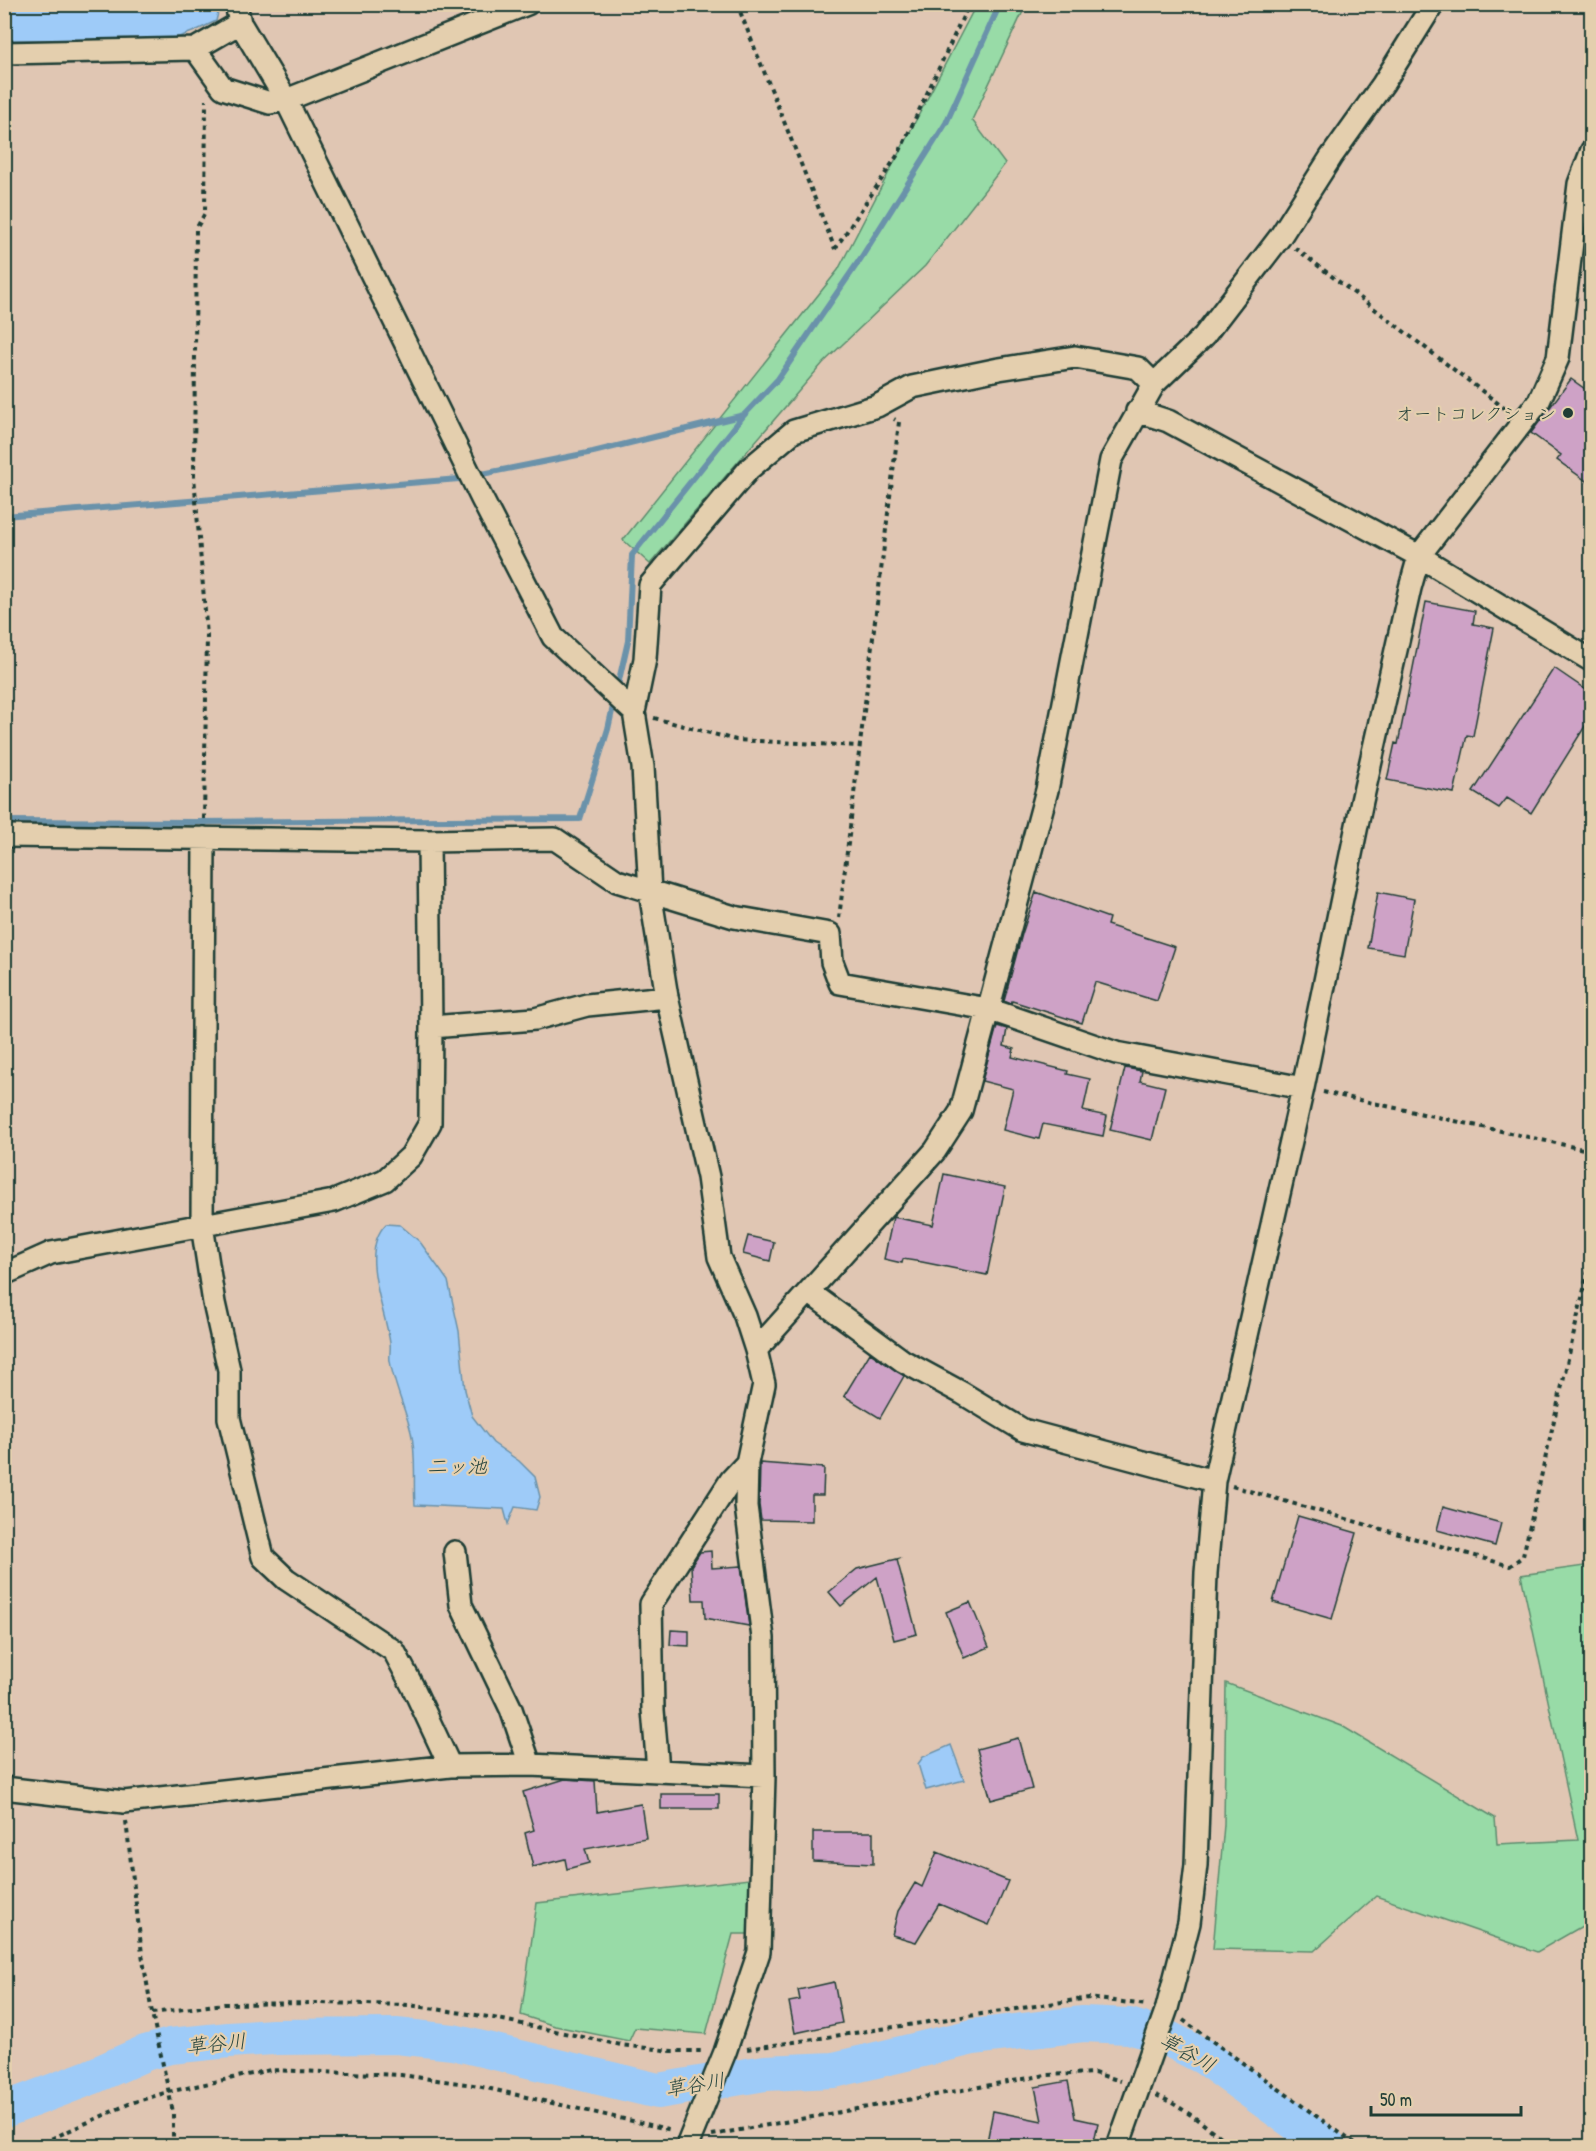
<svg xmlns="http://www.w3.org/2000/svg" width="1596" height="2151" font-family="'Patrick Hand','Klee One',sans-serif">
<rect width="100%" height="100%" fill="#e0c6b3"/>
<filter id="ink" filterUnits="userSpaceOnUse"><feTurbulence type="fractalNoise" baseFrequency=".0167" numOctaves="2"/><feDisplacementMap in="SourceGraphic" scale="12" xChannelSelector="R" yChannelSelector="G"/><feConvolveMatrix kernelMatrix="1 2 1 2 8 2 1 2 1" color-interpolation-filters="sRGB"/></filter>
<g filter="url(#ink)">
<path fill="#98dba7" stroke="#5c8c6e" stroke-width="1.5" d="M976,5H1026L972,120L1005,164L925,266L823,363L650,564L623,540L838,270Z
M1591,1565V1921L1537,1952L1376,1896L1314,1951L1213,1949L1224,1825L1226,1683L1342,1726L1495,1818L1497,1844L1578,1840L1521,1575Z
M749,1879L753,1934H733L706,2034L635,2028L629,2041L555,2026L521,2015L537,1903Z"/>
<path fill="#9ecbf8" stroke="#6b92aa" stroke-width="1.5" d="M218,4L219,9L216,21L195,31L171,40H5L4,5Z
M386,1224L400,1225L420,1242L448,1281L459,1331L465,1390L472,1416L493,1443L519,1461L535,1477L540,1497L536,1510L515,1507L508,1524L504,1509L415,1505C413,1480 417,1456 411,1432C405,1408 394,1385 390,1361C389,1356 391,1349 390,1343C386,1311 358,1252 386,1224Z
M951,1745L964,1780L926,1790L918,1764L923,1757Z"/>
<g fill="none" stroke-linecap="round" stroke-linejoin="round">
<path stroke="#6b92aa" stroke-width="6" d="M482,474L593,452L744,415
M4,516L459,479
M617,689L628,641L632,555L744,415L778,379L861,258L946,123L1000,4
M4,821L195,822L580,819L608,729L614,702"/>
<path stroke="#9ecbf8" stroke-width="36" d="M4,2110L91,2077L145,2053L170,2046L229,2040L273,2037L396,2036L453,2042L658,2091L765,2073L834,2070L973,2037L1083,2024L1129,2026L1163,2036L1204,2057L1328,2146"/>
</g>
<path fill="#cea2c6" stroke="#1f3d34" stroke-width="1.5" d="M1571,379L1592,394V485L1557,460L1561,455L1531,433Z
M1426,602L1475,611L1473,624L1494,628L1473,736L1467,735L1454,793L1387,780L1395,743L1398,744Z
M1554,668L1592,694V715L1531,813L1507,798L1499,808L1473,792Z
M1036,892L1109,918L1107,925L1175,947L1157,1001L1095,982L1082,1023L1012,1001L1011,1004L1004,1001L1022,934Z
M1378,892L1414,899L1404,954L1368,948Z
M997,1026L1007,1029L1004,1046L1014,1049L1012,1057L1068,1071L1067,1074L1090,1079L1083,1111L1107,1116L1103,1136L1043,1124L1039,1139L1003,1130L1013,1089L982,1081Z
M1125,1068L1142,1071L1140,1081L1165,1087L1152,1140L1110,1130Z
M944,1174L1005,1187L987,1275L922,1262L903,1259L902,1263L884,1259L893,1217L933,1225Z
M748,1236L774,1242L770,1261L743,1254Z
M870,1353L904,1376L880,1418L844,1396Z
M760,1463L824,1468L823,1495H812V1521L761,1520L759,1505Z
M1443,1507L1501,1523L1495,1546L1437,1530Z
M1298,1516L1357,1533L1332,1619L1273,1602Z
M711,1551L712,1568L741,1566L749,1626L705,1618L704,1600H693L691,1566L700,1552Z
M901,1558L897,1560L917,1634L894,1640L877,1577L841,1606L829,1592L857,1569Z
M970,1602L989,1647L964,1658L946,1612Z
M671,1630L689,1631V1646L670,1645Z
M1018,1738L1032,1789L991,1800L977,1749Z
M565,1779L595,1781L597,1812L641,1804L646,1838L585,1849L589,1863L567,1869L565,1859L533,1867L525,1833L534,1830L523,1792Z
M661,1794H719V1809H661Z
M813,1832H873V1864L813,1861Z
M937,1852L1008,1881L989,1925L939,1904L916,1942L892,1935L898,1911L915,1883L922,1887Z
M834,1982L842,2023L795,2033L789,2002L800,2000L798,1990Z
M1068,2081L1075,2118L1098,2123L1093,2146H1012L987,2142L993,2111L1042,2121L1035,2087Z"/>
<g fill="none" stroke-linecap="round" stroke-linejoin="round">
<defs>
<path id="street" d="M236,4L240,23L286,100L482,499L553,637L634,712
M195,49L223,88L270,103L286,100L527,4
M4,53L195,49L240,23
M1137,411L1168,421L1419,556L1592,661
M4,836L429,841L555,839L617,881L734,917L830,934L832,962L840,983L988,1009L1116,1053L1303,1088
M204,838L202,1225L214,1303L229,1370V1418L263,1557L286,1579L394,1651L413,1687L450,1766
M429,841L431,1027
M4,1274L51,1253L334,1201L385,1180L411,1156L430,1123L431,1027L535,1019L587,1005L667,997
M809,1292L903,1361L962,1393L1023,1430L1214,1481
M756,1350L935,1151L961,1111L1047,790L1111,460L1154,384L1204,336L1280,237L1331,157L1383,84L1433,4
M455,1552L461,1605L511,1709L530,1765
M658,1770L653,1710L651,1604L731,1480L747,1463
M4,1788L124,1802L450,1766L530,1765L764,1776
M687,2146L725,2052L759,1952L764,1776L763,1638L746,1506L747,1463L764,1384L756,1350L745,1316L719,1257L708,1177L667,997L650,892L643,767L634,712L645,659L650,585L749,469L794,431L877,406L912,387L999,369L1075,357L1138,368L1154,384
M1118,2146L1167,2008L1189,1923L1196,1865L1206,1573L1214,1481L1303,1088L1362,801L1410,588L1419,556L1539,401L1558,358L1579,184L1592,150"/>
</defs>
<use href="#street" stroke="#1f3d34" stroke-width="26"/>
<path stroke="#1f3d34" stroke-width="4" stroke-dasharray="4.5 4.5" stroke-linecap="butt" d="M737,4L835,249
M1295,248L1508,411
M835,249L899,153L969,4
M654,718L736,740L860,746
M204,819L207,636L194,476L196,229L205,213L206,100
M839,918L899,422L894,419
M1323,1092L1592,1151
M1232,1486L1510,1566L1523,1556L1592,1254
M126,1821L142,1954L152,2013L173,2112V2146
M152,2013L224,2004L321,2003L409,2005L489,2017L621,2045L672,2051H704
M1183,2020L1358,2146
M747,2049L1089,1998L1147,2005
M1156,2095C1183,2107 1208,2127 1231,2146
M712,2135L1046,2075L1094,2073L1121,2081
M35,2146L131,2103L168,2092L270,2070L401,2075L473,2085L672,2130"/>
<use href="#street" stroke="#e4cfae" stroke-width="21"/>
</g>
</g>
<circle fill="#1f3d34" stroke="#e4cfae" stroke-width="2" cx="1568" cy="413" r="6"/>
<g text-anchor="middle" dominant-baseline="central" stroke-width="4.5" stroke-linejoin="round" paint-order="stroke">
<g font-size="18" fill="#1f3d34" stroke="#e4cfae" text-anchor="end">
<text x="1556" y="413">オートコレクション</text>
</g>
<g font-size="20" font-style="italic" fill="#25443e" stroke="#e4cfae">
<text x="457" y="1465">二ッ池</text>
<text transform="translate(216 2043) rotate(-6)">草谷川</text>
<text transform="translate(1188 2052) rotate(29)">草谷川</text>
<text transform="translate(695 2084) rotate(-9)">草谷川</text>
</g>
</g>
<rect width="1596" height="2151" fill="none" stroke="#e4cfae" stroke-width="24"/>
<rect x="12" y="12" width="1572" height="2127" fill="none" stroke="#1f3d34" stroke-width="2" filter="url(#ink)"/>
<path d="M1371 2106v9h150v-9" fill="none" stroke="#1f3d34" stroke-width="3"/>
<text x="1380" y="2106" font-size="18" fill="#1f3d34" stroke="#e4cfae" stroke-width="4.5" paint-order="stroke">50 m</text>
</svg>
